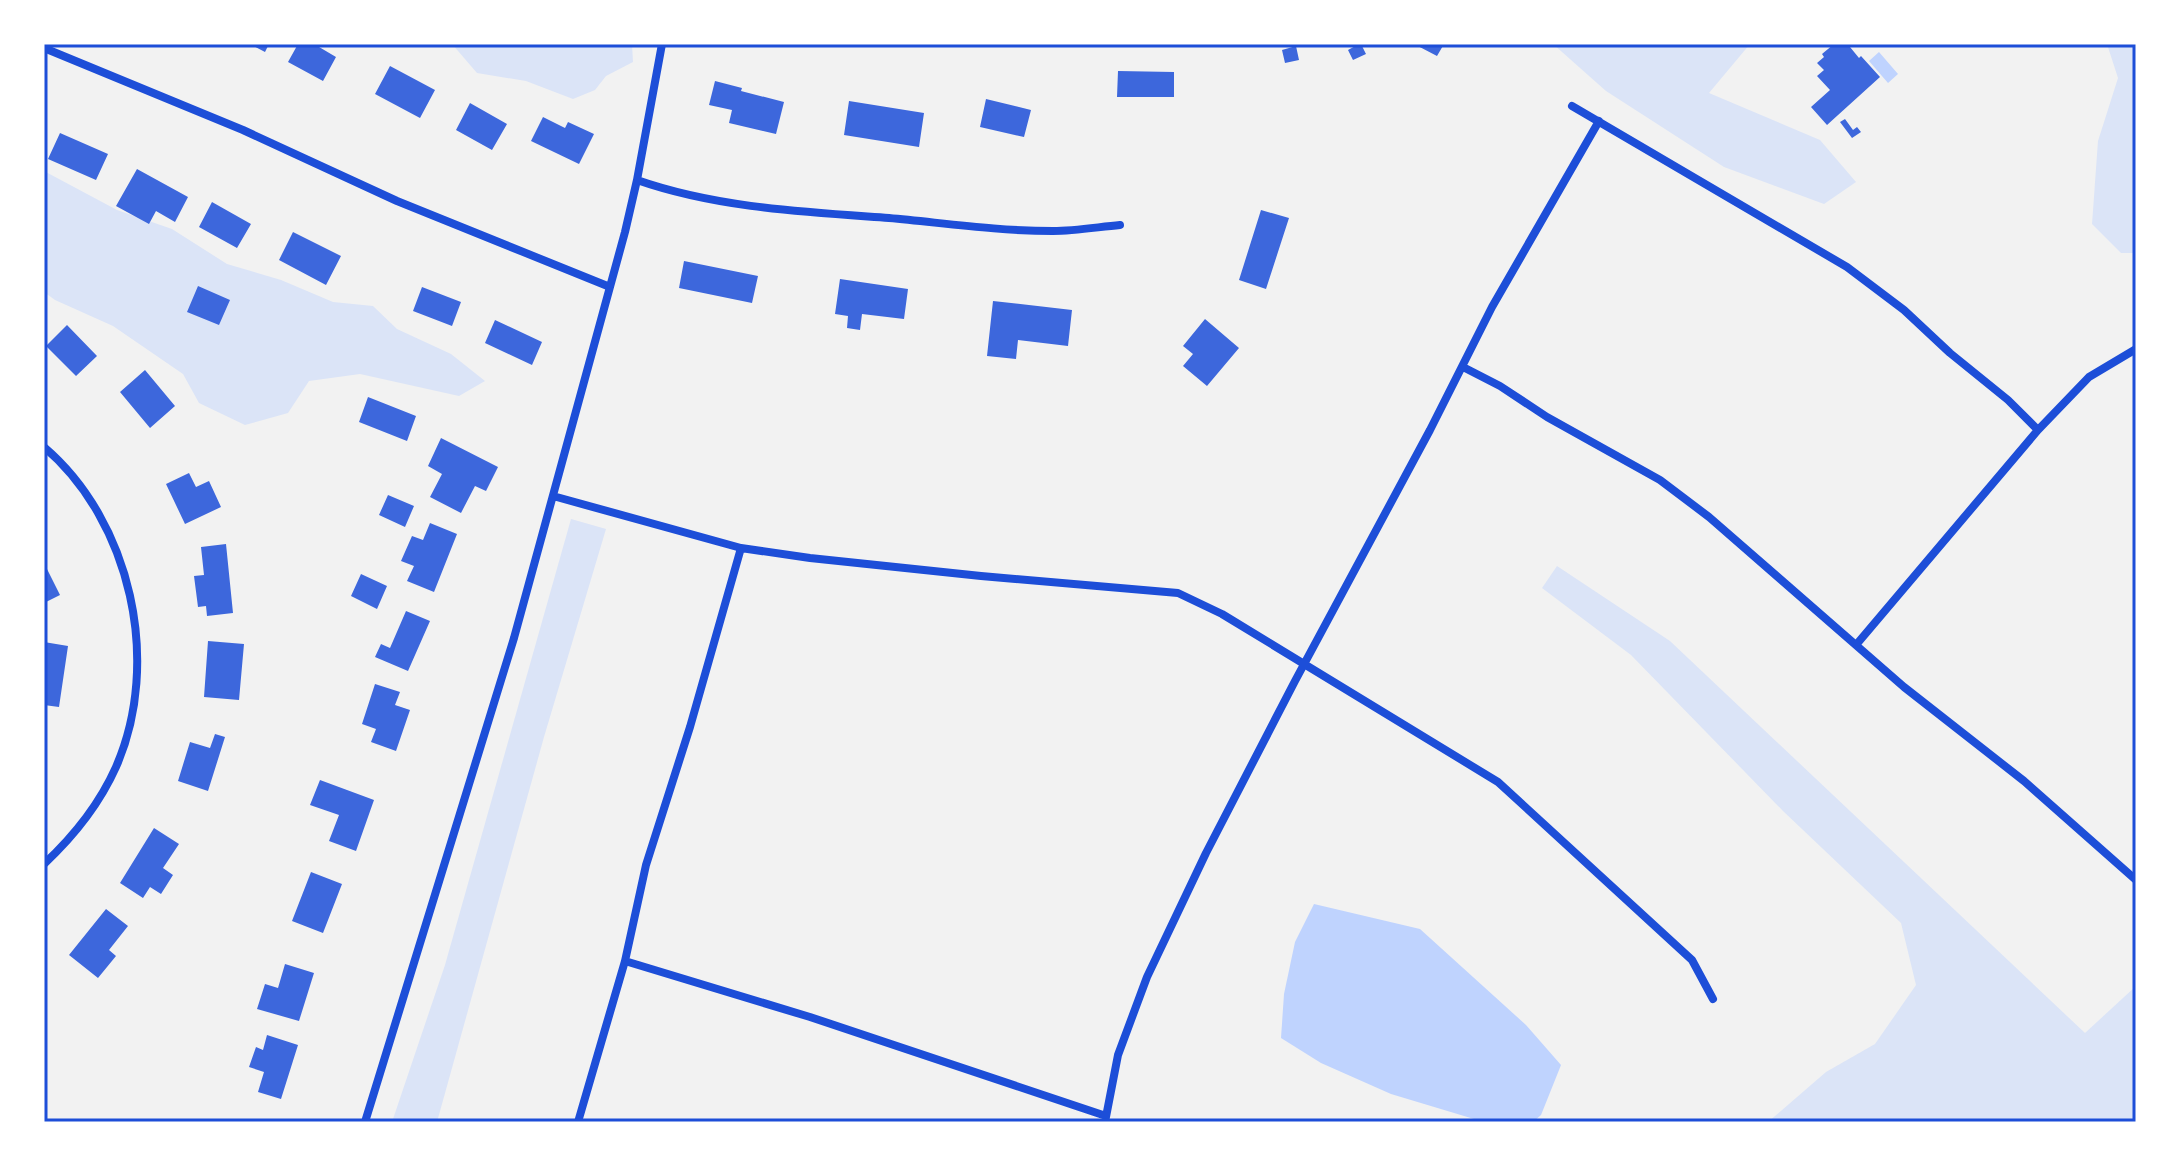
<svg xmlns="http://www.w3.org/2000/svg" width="2180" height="1166" font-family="'PT Sans',sans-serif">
<rect width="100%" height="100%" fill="#f2f2f2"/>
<path fill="#dbe4f7" d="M452,44H632L633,62L606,76L595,90L573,99L526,81L477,73Z
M1553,44H1750L1709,93L1820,140L1856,182L1824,204L1724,167L1606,91Z
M2107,44H2136V253H2121L2092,224L2098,141L2118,78Z
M44,171L117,210L172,229L227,264L281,280L333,302L373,306L397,329L451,354L485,381L459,396L360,374L309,381L288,413L245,425L199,403L183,374L113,326L55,300L44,292Z
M571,519L606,529L544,737L437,1122H392L445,965Z
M1557,566L1670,641L2085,1033L2136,986V1122H1768L1826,1072L1875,1044L1916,985L1901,923L1783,811L1631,655L1542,588Z"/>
<path fill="#bfd3fe" d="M1879,52L1898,74L1888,83L1869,61Z
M1314,904L1420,929L1526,1025L1561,1065L1541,1115L1533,1122H1484L1391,1094L1321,1063L1281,1038L1284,994L1295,942Z"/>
<path fill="#3d67dc" d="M250,44H269L265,52Z
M298,44H314L336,57L323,81L288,62Z
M1359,44H1361L1366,54L1353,60L1348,50Z
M1414,44H1444L1437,56Z
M1834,44H1853L1850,47L1859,58L1861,56L1880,77L1827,125L1811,107L1830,90L1817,76L1824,70L1817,63L1824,57L1822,54Z
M1296,46L1299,60L1285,63L1282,50Z
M390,66L435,90L420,118L375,94Z
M1118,71L1174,72V97H1117Z
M715,81L742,88L741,91L784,102L776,134L729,123L732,110L709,105Z
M986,99L1031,110L1024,137L980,127Z
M849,101L924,113L919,147L844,135Z
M470,103L507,124L492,150L456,130Z
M543,117L565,128L568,122L594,134L579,164L531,141Z
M1845,119L1853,130L1857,127L1861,132L1852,138L1840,122Z
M60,133L108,154L96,180L48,159Z
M137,169L188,197L175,222L156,211L149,224L116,206Z
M212,202L251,224L237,248L199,227Z
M1261,210L1289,218L1266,289L1239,280Z
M293,232L341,256L326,285L279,260Z
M684,261L758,276L752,303L679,288Z
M840,279L908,289L904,319L862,314L860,330L847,328L848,316L835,314Z
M198,286L230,300L219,325L187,312Z
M422,287L461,302L452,326L413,311Z
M993,301L1072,310L1068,346L1018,340L1016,359L987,356Z
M1205,319L1239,348L1207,386L1183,366L1193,354L1183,346Z
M495,320L542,342L532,365L485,343Z
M67,325L97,356L76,376L46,346Z
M145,370L175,406L150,428L120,392Z
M368,397L416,416L407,441L359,422Z
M441,438L498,467L486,491L475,486L461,513L430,497L442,474L428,466Z
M189,473L196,487L209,481L221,507L185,524L166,484Z
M388,495L414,506L405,527L379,515Z
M430,523L457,534L434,592L407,581L414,566L401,561L412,536L423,540Z
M226,544L233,613L207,616L206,606L198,607L194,576L204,575L201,547Z
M44,563L60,595L44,603Z
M361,574L387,586L377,609L351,596Z
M406,611L430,621L408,671L375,657L381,644L390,648Z
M208,641L244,644L239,700L204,697Z
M44,642L68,646L59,707L44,705Z
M375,684L400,692L395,705L410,710L396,751L371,742L376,729L362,724Z
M215,734L225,737L208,791L178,781L190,742L210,748Z
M320,780L374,800L356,851L329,841L339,815L310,805Z
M154,828L179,844L163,868L173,875L161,894L150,887L143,898L120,883Z
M311,872L342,884L323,933L292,921Z
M106,909L128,926L109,950L116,956L98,978L69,955Z
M285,964L314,973L299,1021L257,1009L265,984L278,988Z
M267,1035L298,1045L281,1099L258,1092L264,1072L249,1067L256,1047L263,1050Z"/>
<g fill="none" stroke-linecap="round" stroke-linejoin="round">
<path stroke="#1d4ed8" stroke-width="8" d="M44,48L243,130L397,201L610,287
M1572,106L1847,267L1904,310L1950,353L2008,400L2038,430
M637,180C717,208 805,212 889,218C944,223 998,231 1053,231C1075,231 1098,227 1120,225
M1463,367L1500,386L1547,417L1660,480L1709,517L1904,687L2024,781L2136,880
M44,447C131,521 162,662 116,767C99,805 74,836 44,864
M553,496L741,548L810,558L981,576L1178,593L1222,614L1498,782L1692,960L1713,999
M1856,645L2038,430L2089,377L2136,349
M625,961L810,1017L1106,1116
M365,1122L514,638L625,232L637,180L662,44
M578,1122L625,961L646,865L690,727L741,548
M1105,1122L1118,1055L1147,977L1206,853L1295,681L1430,430L1492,307L1599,121"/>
</g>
<rect width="2180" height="1166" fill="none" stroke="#ffffff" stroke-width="92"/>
<rect x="46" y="46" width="2088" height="1074" fill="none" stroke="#1d4ed8" stroke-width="3"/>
</svg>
